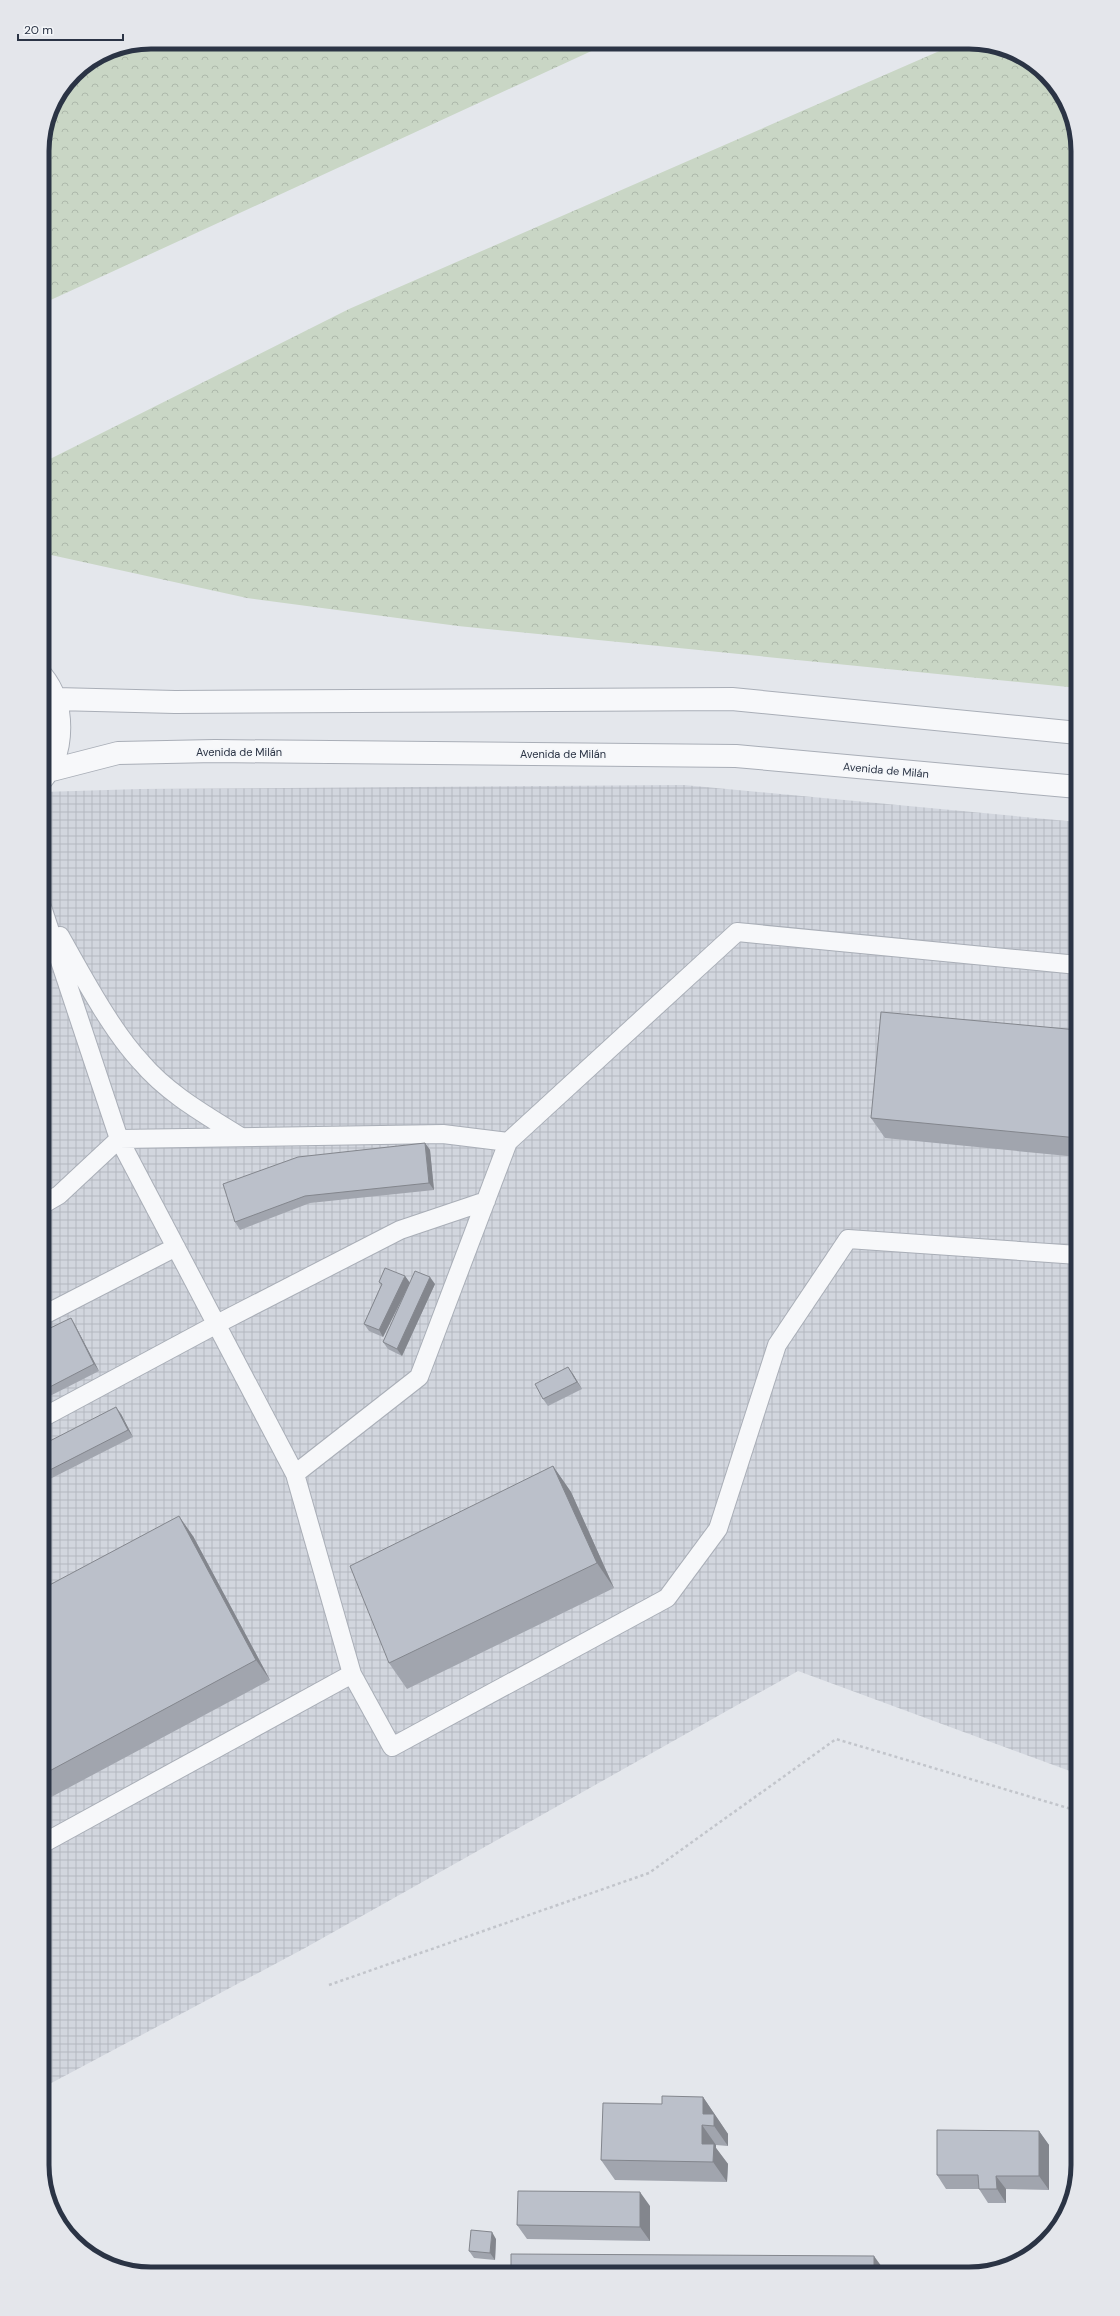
<svg xmlns="http://www.w3.org/2000/svg" width="1120" height="2316" font-family="'DM Sans',sans-serif">
<defs>
<pattern id="industrial-grid" width="8" height="8" patternUnits="userSpaceOnUse"><rect width="8" height="8" fill="#d2d6de"/><path d="M0 4h8M4 0v8" fill="none" stroke="#b4b8c0"/></pattern>
<pattern id="forest-crowns" width="20" height="18" patternUnits="userSpaceOnUse"><rect width="20" height="18" fill="#c9d6c5"/><path d="M2 6a3 3 0 1 1 6 0M12 15a3 3 0 1 1 6 0" fill="none" stroke="#adb8ab"/></pattern>
</defs>
<rect width="100%" height="100%" fill="#e4e7ec"/>
<path fill="url(#industrial-grid)" d="M684,785L1078,822V1774L798,1671L305,1948L42,2088V792L140,789Z"/>
<path fill="url(#forest-crowns)" d="M151,42H611L42,304V144L50,109L74,74L110,50Z
M960,42H976L1035,64L1070,110L1078,151V688L458,626L247,598L42,553V463L349,309Z"/>
<g fill="none" stroke-linecap="round" stroke-linejoin="round">
<defs>
<path id="service" d="M60,936C82,975 111,1030 141,1062C168,1094 206,1115 241,1137
M42,1205L59,1195L119,1139L42,907
M42,1316L176,1247
M42,1418L217,1324L400,1230L486,1201
M295,1474L419,1377L508,1142L737,932L1078,965
M352,1674L392,1747L667,1598L718,1529L777,1345L848,1239L1078,1255
M42,1844L352,1674L295,1474L119,1139L443,1134L508,1142"/>
<path id="tertiary" d="M56,699L175,702L732,699L1078,733
M48,771L118,753L215,751L736,756L1078,787
M42,779C65,751 65,704 42,676"/>
</defs>
<use href="#service" stroke="#a9aeb7" stroke-width="20"/>
<use href="#tertiary" stroke="#a9aeb7" stroke-width="24"/>
<path stroke="#c2c5cb" stroke-width="2.5" stroke-dasharray="3 3" stroke-linecap="butt" d="M329,1985L649,1873L836,1739L1078,1811"/>
<use href="#service" stroke="#f7f8fa" stroke-width="18"/>
<use href="#tertiary" stroke="#f7f8fa" stroke-width="22"/>
</g>
<path fill="#a1a5ae" d="M1078,1030V1157L885,1138L871,1118Z
M425,1143L430,1150L434,1190L310,1203L240,1230L235,1222Z
M405,1276L410,1283L435,1284L402,1356L388,1349L383,1342L408,1287L383,1337L369,1331L364,1324L381,1285L379,1282Z
M71,1318L75,1325L99,1371L42,1400V1332Z
M573,1374L582,1389L548,1406L543,1399Z
M121,1414L133,1437L42,1483V1445Z
M553,1466L571,1492L614,1588L407,1689L389,1663Z
M193,1536L270,1680L42,1802V1589Z
M703,2097L728,2134V2146L716,2145V2148L728,2164L727,2182L615,2180L601,2160L662,2104Z
M1039,2131L1049,2145V2190L1006,2189V2203H988L979,2189H946L937,2175Z
M650,2206V2241L527,2239L517,2225Z
M496,2239L495,2260L474,2258L469,2251Z"/>
<path fill="#83868d" d="M425,1143L430,1150L434,1190L429,1183Z
M405,1276L410,1283L383,1337L379,1330Z
M430,1277L435,1284L402,1356L397,1349Z
M71,1318L75,1325L99,1371L94,1364Z
M568,1367L573,1374L582,1389L577,1382Z
M116,1407L121,1414L133,1437L128,1430Z
M553,1466L571,1492L614,1588L597,1563Z
M179,1516L193,1536L270,1680L256,1660Z
M703,2097L728,2134V2146L714,2126L703,2114Z
M702,2125L716,2145V2148L728,2164L727,2182L713,2162L702,2144Z
M1039,2131L1049,2145V2190L1039,2176Z
M996,2176L1006,2189V2203L997,2189Z
M640,2192L650,2206V2241L640,2227Z
M492,2232L496,2239L495,2260L490,2253Z
M874,2256L887,2274H874Z"/>
<path fill="#bbc0ca" stroke="#83868d" d="M881,1012L1078,1030V1138L871,1118Z
M425,1143L429,1183L305,1196L235,1222L223,1184L298,1157Z
M385,1268L405,1276L379,1330L364,1324L382,1284L379,1282Z
M415,1271L430,1277L397,1349L383,1342Z
M71,1318L94,1364L42,1391V1332Z
M568,1367L577,1382L543,1399L535,1384Z
M116,1407L128,1430L42,1474V1445Z
M553,1466L597,1563L389,1663L350,1566Z
M179,1516L256,1660L42,1775V1589Z
M662,2096L703,2097V2114H714V2126L702,2125V2144H714L713,2162L601,2160L603,2103L662,2104Z
M937,2130L1039,2131V2176H996L997,2189H979L978,2175H937Z
M518,2191L640,2192V2227L517,2225Z
M471,2230L492,2232L490,2253L469,2251Z
M511,2254L874,2256V2274H511Z"/>
<g text-anchor="middle" dominant-baseline="central" stroke-width="3" stroke-linejoin="round" paint-order="stroke">
<g font-size="11" fill="#2b3445" stroke="#f4f6f9">
<text x="239" y="752">Avenida de Milán</text>
<text x="563" y="754">Avenida de Milán</text>
<text transform="translate(886 770) rotate(5)">Avenida de Milán</text>
</g>
</g>
<path d="M0 0H1120V2316H0ZM151 49H969A102 102 0 0 1 1071 151V2165A102 102 0 0 1 969 2267H151A102 102 0 0 1 49 2165V151A102 102 0 0 1 151 49Z" fill="#e4e6eb" fill-rule="evenodd"/>
<path fill="none" stroke="#2b3445" stroke-width="5" d="M151 49H969A102 102 0 0 1 1071 151V2165A102 102 0 0 1 969 2267H151A102 102 0 0 1 49 2165V151A102 102 0 0 1 151 49Z"/>
<path d="M18 34v6h105v-6" fill="none" stroke="#2b3445" stroke-width="2"/>
<text x="24" y="34" font-size="12" fill="#2b3445" stroke="#f4f6f9" stroke-width="3" paint-order="stroke">20 m</text>
</svg>
